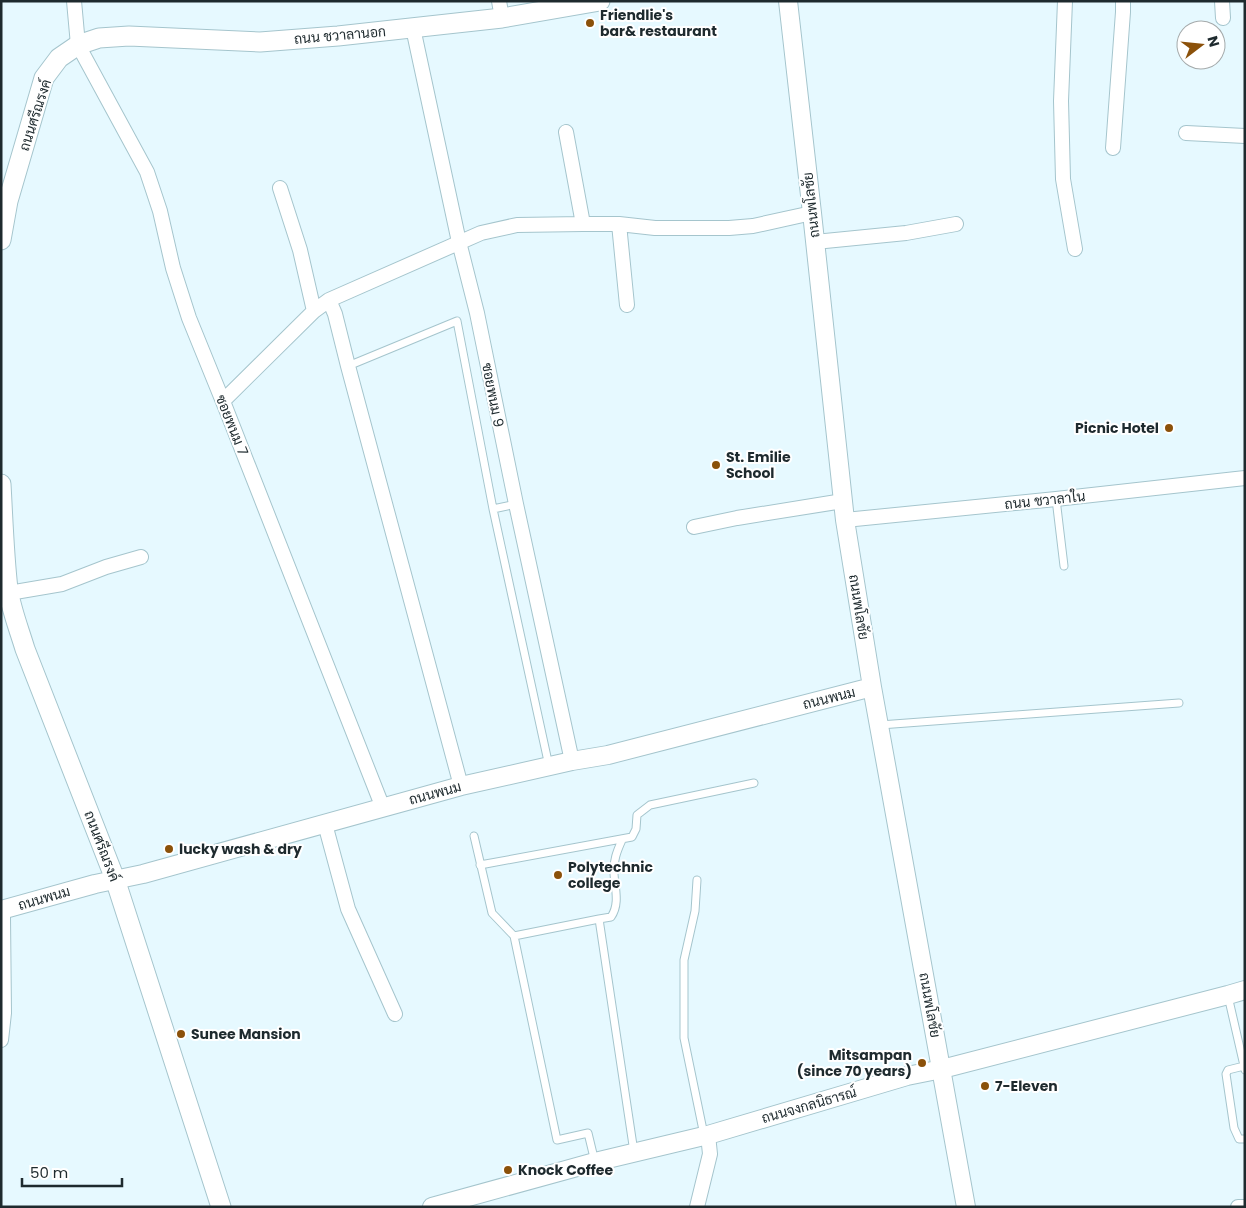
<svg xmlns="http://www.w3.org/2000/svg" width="1246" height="1208" font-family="Poppins,Sarabun,sans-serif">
<rect width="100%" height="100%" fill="#e6f9ff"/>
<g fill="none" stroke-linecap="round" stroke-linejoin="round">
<defs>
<path id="service" d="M348,366L457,321L493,509L549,766
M1056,499L1064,566
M493,509L516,504
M880,725L1179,703
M474,836L492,913L514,936
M480,865L632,837L636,829L637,815L650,805L754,783
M697,880L695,911L684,960V1038L704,1135
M599,919L611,917C620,904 615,889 614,874C613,861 617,851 622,840
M1228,996L1245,1070
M1244,1066L1228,1070L1226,1074L1234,1128L1239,1139H1245
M595,1162L588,1133L557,1140L514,936L599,919L634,1152"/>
<path id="minor" d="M74,1L78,45L147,172L160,211L173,268L189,318L226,409L383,808
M499,1L502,18
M1065,1L1061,101L1063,179L1075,249
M1222,1L1223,18
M413,28L459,242L477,313L516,504L572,761
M566,132L583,224
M1186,133L1245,136
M1113,148L1123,12V1
M280,188L300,250L314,311
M619,224L627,305
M815,242L906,233L956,224
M329,300L335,314L348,366L461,786
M223,401L314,311L329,300L481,233L517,225L583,224H619L655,228H729L753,226L812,213
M845,520L1056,499L1245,478
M694,527L737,518L843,501
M9,593L62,584L106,567L141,557
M325,824L348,909L395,1014
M1,1040L4,1013L3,917L2,910
M697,1207L710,1154L708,1135
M1238,1207H1245"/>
<path id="tertiary" d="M788,1L812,213L845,520L872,687L966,1207
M1,910L95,884L143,874L461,786L572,761L608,755L872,687
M432,1207L595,1162L708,1135L907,1076L942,1069L1228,995L1245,990"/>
<path id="secondary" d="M1,240L8,201L44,78L59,58L78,45L99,38L129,36L260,42L338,36L502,18L600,1
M1,484C3,519 4,554 8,589C11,609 19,629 25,649L115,879L221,1207"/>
</defs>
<use href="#service" stroke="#a5c5cd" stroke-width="9"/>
<use href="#minor" stroke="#a5c5cd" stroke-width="16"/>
<use href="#tertiary" stroke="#a5c5cd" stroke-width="20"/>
<use href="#secondary" stroke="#a5c5cd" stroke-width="21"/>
<use href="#service" stroke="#fff" stroke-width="7"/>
<use href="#minor" stroke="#fff" stroke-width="14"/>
<use href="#tertiary" stroke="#fff" stroke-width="18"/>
<use href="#secondary" stroke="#fff" stroke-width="19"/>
</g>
<g fill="#8b510a" stroke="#fff" stroke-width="2">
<circle cx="590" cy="23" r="5"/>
<circle cx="1169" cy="428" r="5"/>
<circle cx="716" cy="465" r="5"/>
<circle cx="169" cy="849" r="5"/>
<circle cx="558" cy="875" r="5"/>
<circle cx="181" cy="1034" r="5"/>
<circle cx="922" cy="1063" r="5"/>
<circle cx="985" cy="1086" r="5"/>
<circle cx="508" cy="1170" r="5"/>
</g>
<g text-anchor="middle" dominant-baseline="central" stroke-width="4" stroke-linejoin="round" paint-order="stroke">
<g font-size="14" font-weight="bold" fill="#1e2a2e" stroke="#fff" text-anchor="start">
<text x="600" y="15">Friendlie's<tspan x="600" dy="16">bar&amp; restaurant</tspan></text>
<text x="1159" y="428" text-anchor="end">Picnic Hotel</text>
<text x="726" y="457">St. Emilie<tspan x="726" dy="16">School</tspan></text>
<text x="179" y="849">lucky wash &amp; dry</text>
<text x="568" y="867">Polytechnic<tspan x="568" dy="16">college</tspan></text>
<text x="191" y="1034">Sunee Mansion</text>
<text x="912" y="1055" text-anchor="end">Mitsampan<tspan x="912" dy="16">(since 70 years)</tspan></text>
<text x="995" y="1086">7-Eleven</text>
<text x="518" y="1170">Knock Coffee</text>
</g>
<g font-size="14" fill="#1e2a2e" stroke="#fff">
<text transform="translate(340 35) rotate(-5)">ถนน ชวาลานอก</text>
<text transform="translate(35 115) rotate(-72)">ถนนศรีณรงค์</text>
<text transform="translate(811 205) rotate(-96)">ถนนพโลชัย</text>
<text transform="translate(493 395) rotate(79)">ซอยพนม 9</text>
<text transform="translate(232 425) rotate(68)">ซอยพนม 7</text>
<text transform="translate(1045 500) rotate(-6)">ถนน ชวาลาใน</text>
<text transform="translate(859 607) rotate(81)">ถนนพโลชัย</text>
<text transform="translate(829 698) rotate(-14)">ถนนพนม</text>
<text transform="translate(435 793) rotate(-15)">ถนนพนม</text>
<text transform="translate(102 846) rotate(69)">ถนนศรีณรงค์</text>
<text transform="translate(44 898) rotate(-16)">ถนนพนม</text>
<text transform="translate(930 1005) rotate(80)">ถนนพโลชัย</text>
<text transform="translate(809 1105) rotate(-16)">ถนนจงกลนิธารณ์</text>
</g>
</g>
<rect width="1246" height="1208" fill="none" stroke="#1e2a2e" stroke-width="5"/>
<g transform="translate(1201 45) rotate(74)"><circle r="24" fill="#ffffff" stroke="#a5aaab"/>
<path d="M0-4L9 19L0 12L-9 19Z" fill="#8b510a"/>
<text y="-8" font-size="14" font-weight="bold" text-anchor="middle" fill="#1e2a2e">N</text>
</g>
<path d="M22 1178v8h100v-8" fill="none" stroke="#1e2a2e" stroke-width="2.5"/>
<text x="30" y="1178" font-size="15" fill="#1e2a2e" stroke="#ffffff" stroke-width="4" paint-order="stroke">50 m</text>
</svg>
